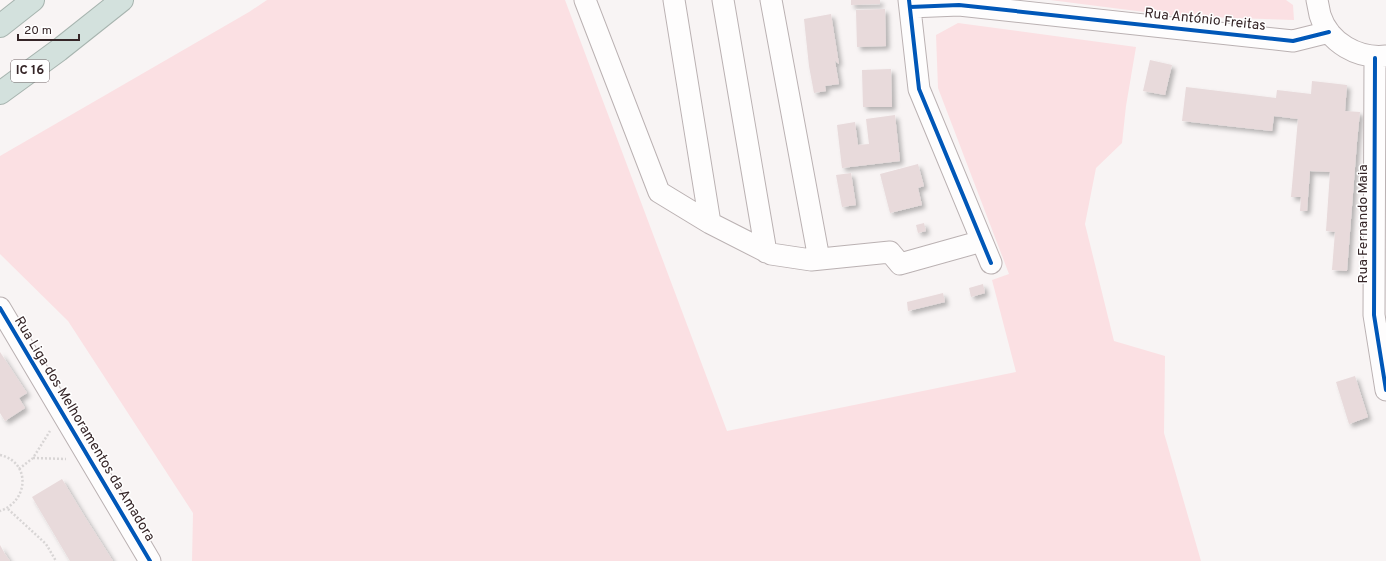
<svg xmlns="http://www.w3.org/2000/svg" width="1386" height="561" font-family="Overpass,sans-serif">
<defs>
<filter id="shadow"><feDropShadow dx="3.5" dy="3.5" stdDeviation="2" flood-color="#0004"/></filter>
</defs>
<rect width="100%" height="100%" fill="#f8f4f4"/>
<path fill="#fbe0e3" d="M267,0H565L727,431L1016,372L992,280L1009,274L938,88L936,35L958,23L1136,47L1126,106L1122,143L1096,168L1085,224L1114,341L1165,356L1164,433L1201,561H192L193,513L68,321L0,254V156L249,12Z
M1050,0H1286L1293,5L1294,20L1176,16Z"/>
<path fill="#e8dadb" filter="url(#shadow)" d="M851,0H880V4L851,5Z
M885,9L886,46L857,47L856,10Z
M831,14L839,64L835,61L839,84L825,86L826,91L814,93L809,66L804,19Z
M1150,60L1172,65L1165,95L1143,91Z
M891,69L892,107H863L862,70Z
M1312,81L1347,85L1345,111L1360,112L1357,142L1347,271L1332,270L1335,232L1326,231L1330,172L1310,171L1307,211H1300L1301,197H1291L1298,119L1274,116L1272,131L1182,121L1186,87L1276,98L1277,90L1311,94Z
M895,115L900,161L842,168L837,125L855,122L858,145L869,144L866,119Z
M918,164L924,186L918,188L922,205L890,213L880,174Z
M851,173L856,205L842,207L836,175Z
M924,223L926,231L918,233L916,225Z
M983,284L985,293L971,297L969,288Z
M943,293L945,302L908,311L907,302Z
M0,352L27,393L19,398L25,408L5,421L0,413Z
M1355,376L1368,417L1349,424L1336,382Z
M62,479L85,517L113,561H70L32,497Z
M0,545L5,554L10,561H0Z"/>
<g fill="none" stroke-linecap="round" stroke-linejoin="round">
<defs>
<path id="minor" d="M585,0L659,192L710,223L771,254L811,260L890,252L900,264L982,241
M674,0L710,223
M723,0L766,252
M771,0L819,259
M909,0L919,89L991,263
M1317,0C1318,5 1319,10 1320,15C1329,43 1358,59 1386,56
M910,7L959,5L1293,41L1329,32
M1375,58L1374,315L1386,390
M0,308L150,561"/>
<path id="highway" d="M0,26L33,0
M0,93L59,50L122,0"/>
</defs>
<use href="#minor" stroke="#bab1b2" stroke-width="23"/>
<use href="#highway" stroke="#a7b4af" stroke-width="24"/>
<path stroke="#d8d5d5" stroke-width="2.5" stroke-dasharray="2 2" stroke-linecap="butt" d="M0,455C31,462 29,501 0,511
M33,458L66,459
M19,469L33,458L50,431
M8,509L46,544L56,561"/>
<use href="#minor" stroke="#fefdfd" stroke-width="21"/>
<use href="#highway" stroke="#d3e1dd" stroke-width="22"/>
<defs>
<path id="cycleway" d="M909,0L919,89L991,263
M910,7L959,5L1293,41L1329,32
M1375,58L1374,315L1386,390
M0,308L150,561"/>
</defs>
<use href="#cycleway" stroke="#fff" stroke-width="6"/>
<use href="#cycleway" stroke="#0057b8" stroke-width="4"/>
</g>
<g text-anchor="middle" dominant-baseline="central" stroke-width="3" stroke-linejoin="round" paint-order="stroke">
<rect fill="#fff" stroke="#726668" stroke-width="1" x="11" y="60" width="38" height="22" rx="3"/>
<g font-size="13" font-weight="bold" fill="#352527">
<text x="30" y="71">IC 16</text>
</g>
<g font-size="14" fill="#352527" stroke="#fff">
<text transform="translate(1205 20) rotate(6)">Rua António Freitas</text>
<text transform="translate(1363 224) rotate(-90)">Rua Fernando Maia</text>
<text transform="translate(84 429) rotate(59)">Rua Liga dos Melhoramentos da Amadora</text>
</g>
</g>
<path d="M18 34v6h61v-6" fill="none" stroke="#352527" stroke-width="2"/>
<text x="24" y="34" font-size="12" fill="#352527" stroke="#ffffff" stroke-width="3" paint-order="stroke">20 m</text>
</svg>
